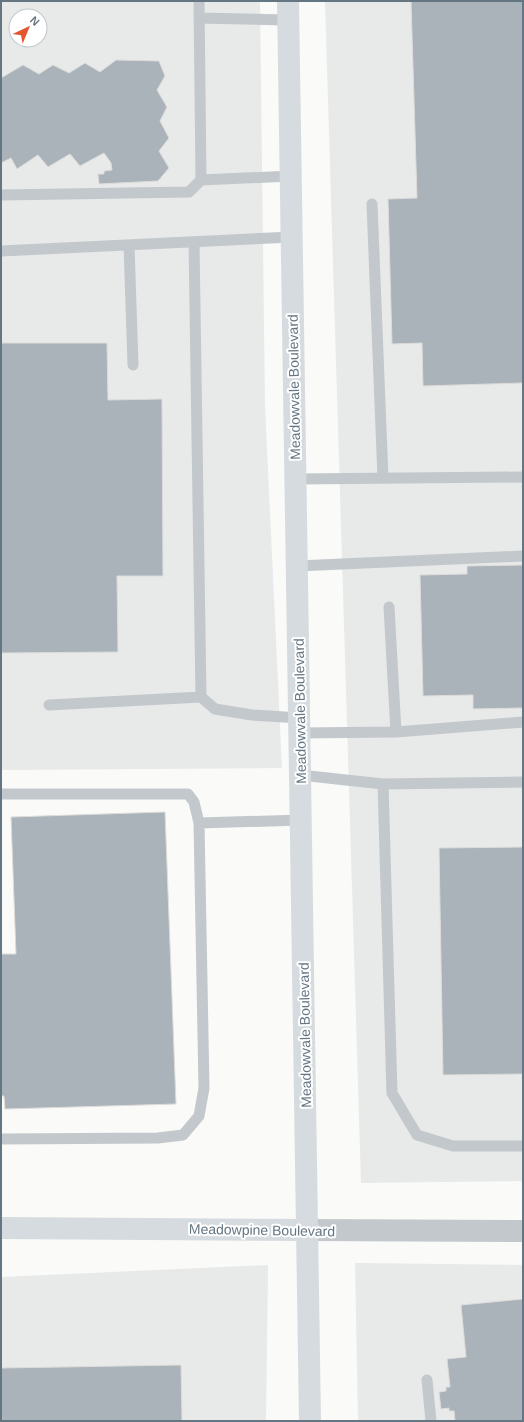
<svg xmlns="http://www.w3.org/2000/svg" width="524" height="1422" font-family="Helvetica,sans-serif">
<rect width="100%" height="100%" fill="#fafaf8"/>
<path fill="#e8e9e9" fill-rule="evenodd" d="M1,1H260L265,406L282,768L1,770ZM16,16H40V40H16Z
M325,1H523V1181L361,1183Z
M355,1263L523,1265V1421H358Z
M268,1265L266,1421H1V1277Z"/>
<path fill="#aab3b9" stroke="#dcdcda" d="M411,1H523V383L423,386L422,343L392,344L388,199L417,198Z
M116,60L159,61L165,76L157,90L167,107L160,121L169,138L159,151L169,168L158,181L99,184L98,174H104V171L112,170L111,163L104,153L80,166L70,154L48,167L38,155L17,169L11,158L1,163V78L23,65L39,74L53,65L69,73L85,63L100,72Z
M1,343H107L108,400L162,399L163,576H117L118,652L1,653Z
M523,565V708L473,709V695L423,696L420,575L467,574V566Z
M165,812L176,1104L5,1109L4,1096H1V954H16L11,817Z
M523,847V1074L443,1075L439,848Z
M523,1299V1421H455L454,1411H449V1408L441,1409L439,1392L446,1391V1387H450L447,1359L466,1357L461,1305Z
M181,1365L182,1421H1V1368Z"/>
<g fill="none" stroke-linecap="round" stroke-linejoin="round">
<path stroke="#c3c8cc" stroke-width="11" d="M199,1L201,180L291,176
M199,18L288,20
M1,195L189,192L201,180
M372,204L383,478
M194,242L201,697L215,709L252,715L300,718
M129,245L133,365
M1,251L292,237
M296,479L523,477
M297,566L523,556
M49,705L201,697
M396,732L523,722
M300,733L396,732L389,607
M300,775L383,784L523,782
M383,784L392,1093L417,1135L453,1146H523
M1,794H188L194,802L199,823L204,1088L199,1116L183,1135L158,1138L1,1139
M199,823L302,820
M427,1380L431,1421"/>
<path stroke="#c3c8cc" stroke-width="22" d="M309,1230L523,1231"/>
<path stroke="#d6dbdf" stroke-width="22" d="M288,1L310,1421
M1,1228L309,1230"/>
</g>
<g text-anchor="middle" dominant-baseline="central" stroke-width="4" stroke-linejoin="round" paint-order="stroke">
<g font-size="14" fill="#657683" stroke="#fff">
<text transform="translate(294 387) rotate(-91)">Meadowvale Boulevard</text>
<text transform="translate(300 711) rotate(-91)">Meadowvale Boulevard</text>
<text transform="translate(305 1035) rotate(-91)">Meadowvale Boulevard</text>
<text transform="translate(262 1230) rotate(1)">Meadowpine Boulevard</text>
</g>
</g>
<rect width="524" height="1422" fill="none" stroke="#657683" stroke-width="4"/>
<g transform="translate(28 28) rotate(44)"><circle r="19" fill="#ffffff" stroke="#c1c8cd"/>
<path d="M0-3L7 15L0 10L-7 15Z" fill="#e4572e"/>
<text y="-6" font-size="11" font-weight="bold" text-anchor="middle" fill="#657683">N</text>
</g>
</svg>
